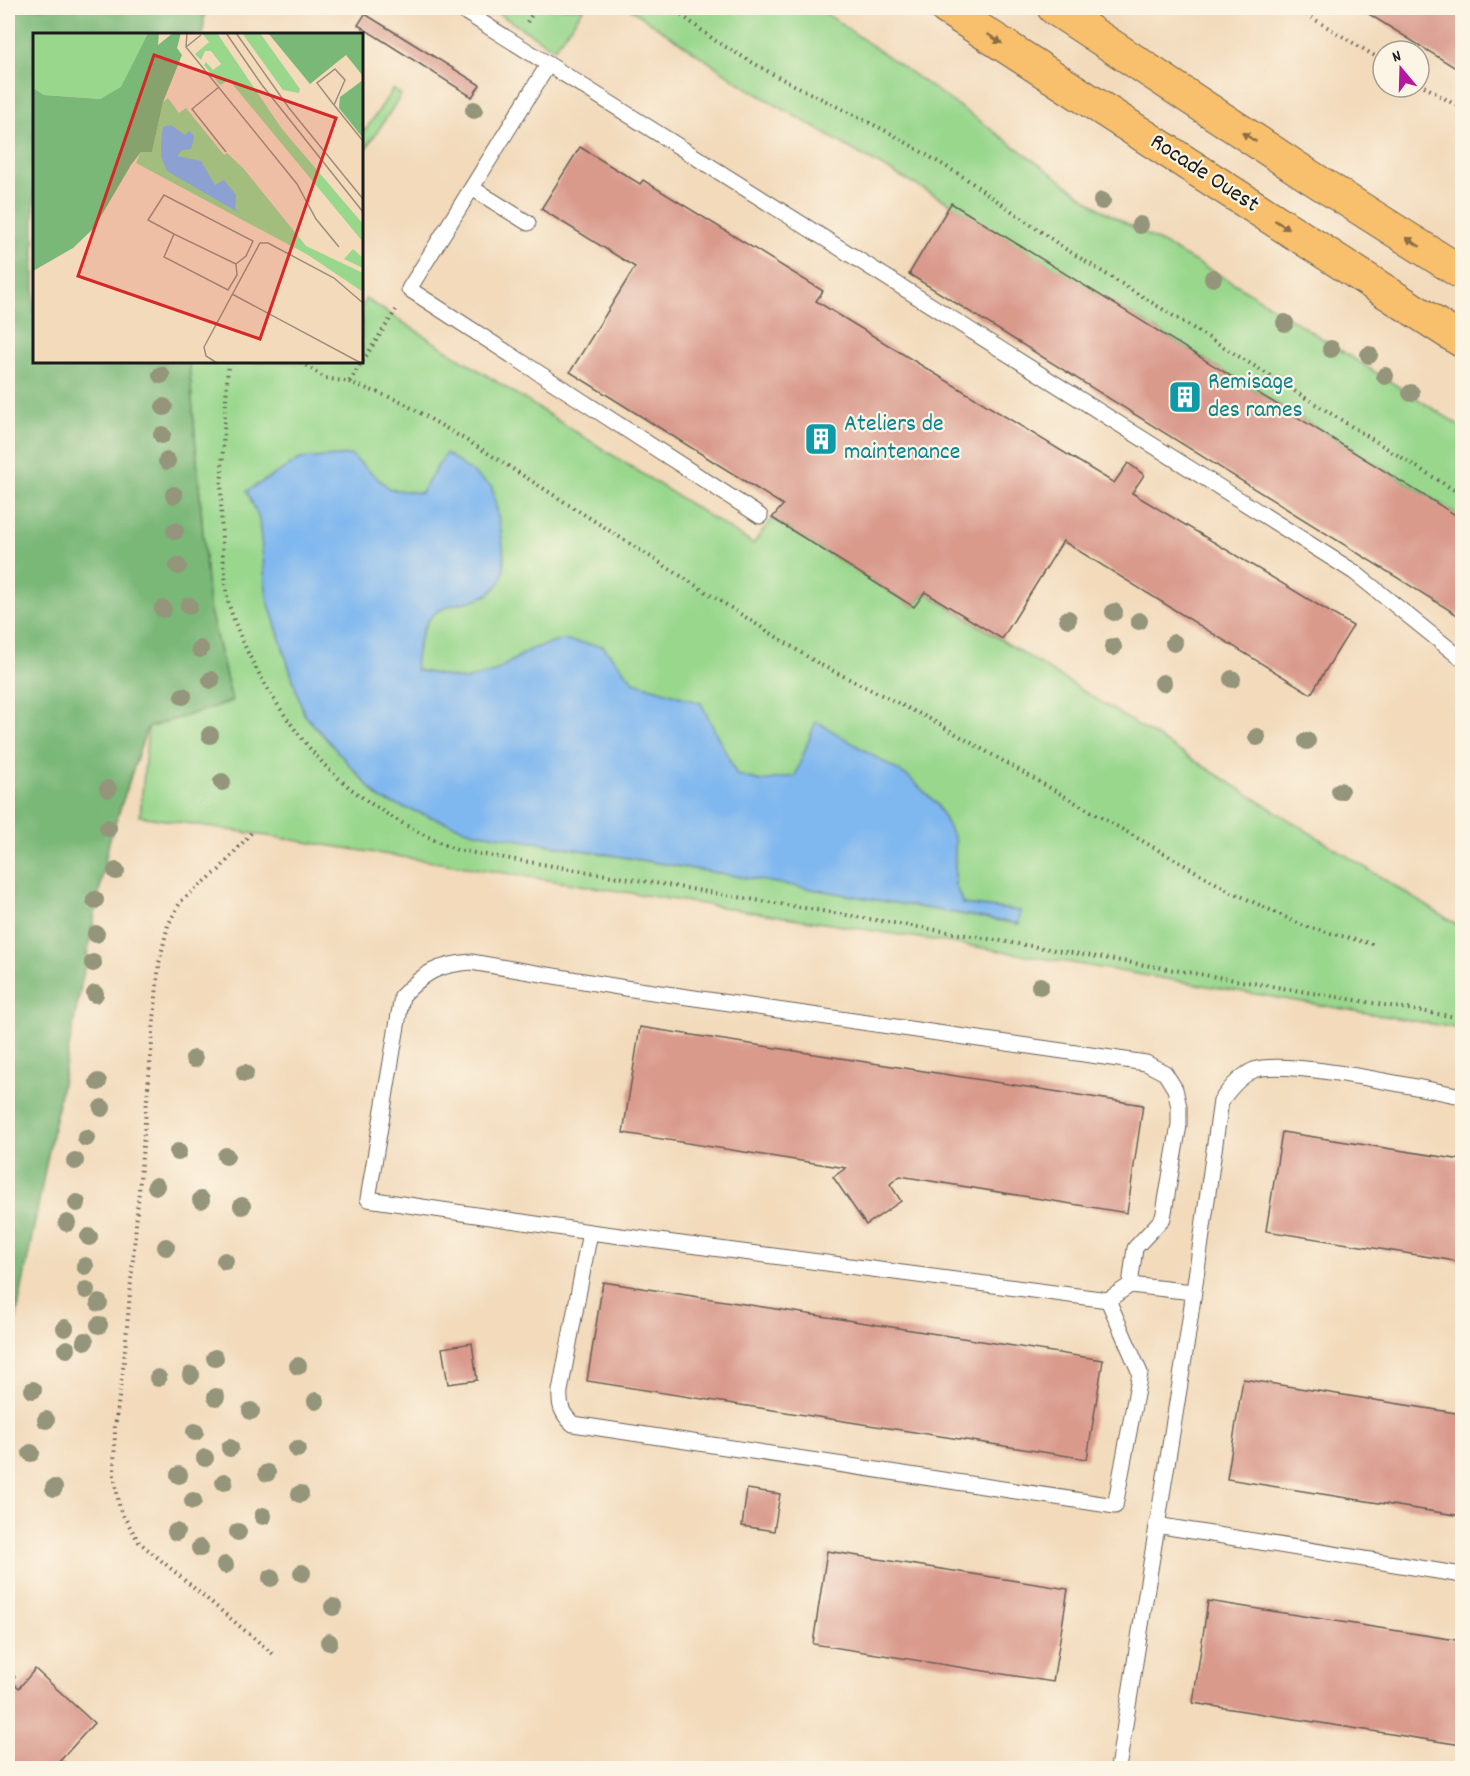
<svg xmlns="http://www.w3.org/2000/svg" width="1470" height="1776" font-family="Dekko,sans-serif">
<rect width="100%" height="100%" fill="#fcf5e5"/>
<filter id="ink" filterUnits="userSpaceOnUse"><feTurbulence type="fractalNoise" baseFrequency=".0167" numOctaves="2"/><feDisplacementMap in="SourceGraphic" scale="12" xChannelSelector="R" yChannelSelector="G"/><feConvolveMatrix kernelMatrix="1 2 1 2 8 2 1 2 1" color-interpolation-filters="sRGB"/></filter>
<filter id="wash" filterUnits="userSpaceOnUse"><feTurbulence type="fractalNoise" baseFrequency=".008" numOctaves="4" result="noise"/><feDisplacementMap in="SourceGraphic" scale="24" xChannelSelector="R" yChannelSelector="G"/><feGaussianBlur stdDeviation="1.35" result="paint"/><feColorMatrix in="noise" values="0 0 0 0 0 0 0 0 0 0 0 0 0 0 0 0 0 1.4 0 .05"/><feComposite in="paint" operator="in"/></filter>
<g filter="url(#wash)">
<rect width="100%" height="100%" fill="#f2dabb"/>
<path fill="#99d78d" stroke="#5a7a54" stroke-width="1.5" d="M490,8H584L554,49Z
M629,8H818L970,114L1102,210L1239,286L1462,427V517L951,204L865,157L749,89Z
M393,89L401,95L362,155V129L365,131Z
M366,299L753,544L772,518L914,607L925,592L1462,928V1029L983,948L140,816L148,728L232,701L209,607L189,362H362V306Z"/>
<path fill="#7ab878" stroke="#4b6a4a" stroke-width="1.5" d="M8,8H205L203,34H34V362H189L209,607L232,701L147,728L109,842L8,1360Z"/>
<path fill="#7fb7ef" stroke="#4e6a86" stroke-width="1.5" d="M446,453L492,487C496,506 511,566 500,582C478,617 431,586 419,643C417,652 414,661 416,670L465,680L494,672L531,649L562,640L603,646L634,682L701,703L737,775L761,781L795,776L816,721L909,777L937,804L955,840V884L963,904L1020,911L1019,924L474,832L380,799L304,714L267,598L259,519L247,491L300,459L351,455L390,489L421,493Z"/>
<g id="blocks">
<path fill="#d99a8c" d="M1359,8H1462V72Z
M365,14L480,85L472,97L358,25Z
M580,147L640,184L643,180L823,291L816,301L1114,483L1128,463L1144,475L1132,493L1353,626L1311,694L1063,541L1002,639L925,592L914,607L772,518L783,505L570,372L635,267L541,209Z
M951,203L1462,519V618L909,274Z
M640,1027L1143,1105L1127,1213L900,1176L890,1184L901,1201L866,1225L833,1177L846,1168L623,1133Z
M1282,1132L1462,1160V1262L1266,1231Z
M603,1282L1103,1360L1087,1459L587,1381Z
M472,1343L477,1380L448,1384L442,1348Z
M1243,1379L1462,1414V1516L1227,1479Z
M747,1489L780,1494L774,1531L742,1526Z
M827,1551L1068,1589L1053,1682L813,1644Z
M1208,1601L1462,1641V1745L1193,1703Z
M35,1669L94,1723L59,1762L66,1768H8V1670L15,1677L11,1681L19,1688Z"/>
</g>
</g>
<g filter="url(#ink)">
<use href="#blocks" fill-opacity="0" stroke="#675e54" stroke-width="1.5"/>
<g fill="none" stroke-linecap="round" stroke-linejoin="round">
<defs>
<path id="service" d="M459,8L1354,572L1462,659
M548,65L409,289L760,516
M472,188L528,223
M590,1232L368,1199L402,996C425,972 437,965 471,962L625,988L1146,1063L1165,1073L1175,1089L1179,1107V1125L1163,1218L1135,1248L1130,1285L1108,1300L1140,1373L1115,1506L573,1424C562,1414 559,1406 560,1391L590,1232L1108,1300
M1130,1285L1193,1292
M1156,1525L1462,1575
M1118,1768L1187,1340L1221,1101C1230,1088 1240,1076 1254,1070C1286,1058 1422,1089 1462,1096"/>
<path id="trunk" d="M946,8L1462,341
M1054,8L1309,176L1462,273"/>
</defs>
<use href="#service" stroke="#675e54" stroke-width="17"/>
<use href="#trunk" stroke="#675e54" stroke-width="35"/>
<path stroke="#675e54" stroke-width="4" stroke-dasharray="1.5 4.5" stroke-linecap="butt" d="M672,8L717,42L776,76L892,134L965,178L1064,248L1462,495
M1296,8L1383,61
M527,22L536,8
M1419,83L1462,109
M228,362C225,429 217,498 224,565C226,577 225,590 228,601C243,658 294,738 337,777C372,808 414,832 457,850L1462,1018
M301,362L325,378L349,382L396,310
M349,382L400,401L486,452L819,664L928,718L1228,890L1304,926L1376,945
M251,833L219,870L181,901L168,925L159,963L124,1361L115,1427L114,1475L120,1510L139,1542L273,1654"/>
<use href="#service" stroke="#fff" stroke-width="15"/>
<use href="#trunk" stroke="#f8bf6c" stroke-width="33"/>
</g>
<g fill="#94957a">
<circle cx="474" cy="110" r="9"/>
<circle cx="1102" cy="201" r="9"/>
<circle cx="1140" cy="225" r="9"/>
<circle cx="1213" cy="278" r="9"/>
<circle cx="1285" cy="323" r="9"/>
<circle cx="1331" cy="349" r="9"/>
<circle cx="1369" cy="355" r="9"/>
<circle cx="161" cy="375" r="9"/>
<circle cx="1385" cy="376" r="9"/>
<circle cx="1411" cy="393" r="9"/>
<circle cx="164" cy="407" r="9"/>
<circle cx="162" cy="435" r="9"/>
<circle cx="167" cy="461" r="9"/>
<circle cx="174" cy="495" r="9"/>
<circle cx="175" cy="531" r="9"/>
<circle cx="178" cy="566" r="9"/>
<circle cx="189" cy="606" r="9"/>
<circle cx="163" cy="609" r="9"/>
<circle cx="1114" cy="612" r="9"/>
<circle cx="1068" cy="619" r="9"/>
<circle cx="1139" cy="621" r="9"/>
<circle cx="1174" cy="643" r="9"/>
<circle cx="1113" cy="647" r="9"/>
<circle cx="200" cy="649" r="9"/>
<circle cx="1232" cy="679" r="9"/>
<circle cx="211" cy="680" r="9"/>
<circle cx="1163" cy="683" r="9"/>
<circle cx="183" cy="696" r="9"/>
<circle cx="210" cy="735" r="9"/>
<circle cx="1257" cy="737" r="9"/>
<circle cx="1307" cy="741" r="9"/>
<circle cx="222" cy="782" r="9"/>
<circle cx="108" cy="789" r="9"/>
<circle cx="1340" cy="791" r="9"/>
<circle cx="108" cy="828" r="9"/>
<circle cx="116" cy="871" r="9"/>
<circle cx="95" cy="900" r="9"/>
<circle cx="96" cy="934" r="9"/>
<circle cx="93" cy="963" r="9"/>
<circle cx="1040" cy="986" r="9"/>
<circle cx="95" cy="994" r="9"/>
<circle cx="194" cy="1059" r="9"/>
<circle cx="245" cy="1073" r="9"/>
<circle cx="98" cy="1082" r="9"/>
<circle cx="102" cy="1108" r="9"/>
<circle cx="86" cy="1138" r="9"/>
<circle cx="178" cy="1152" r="9"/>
<circle cx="226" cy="1156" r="9"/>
<circle cx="75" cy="1161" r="9"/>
<circle cx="156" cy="1186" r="9"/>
<circle cx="201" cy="1200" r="9"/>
<circle cx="77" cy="1203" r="9"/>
<circle cx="242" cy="1206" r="9"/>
<circle cx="67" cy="1223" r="9"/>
<circle cx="89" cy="1237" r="9"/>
<circle cx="166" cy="1247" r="9"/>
<circle cx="225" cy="1261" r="9"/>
<circle cx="85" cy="1266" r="9"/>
<circle cx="86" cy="1290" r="9"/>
<circle cx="99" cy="1303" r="9"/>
<circle cx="99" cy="1325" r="9"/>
<circle cx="65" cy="1328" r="9"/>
<circle cx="85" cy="1341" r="9"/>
<circle cx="67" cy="1349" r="9"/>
<circle cx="215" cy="1358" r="9"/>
<circle cx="298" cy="1366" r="9"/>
<circle cx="191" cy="1375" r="9"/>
<circle cx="158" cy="1378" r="9"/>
<circle cx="33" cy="1390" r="9"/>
<circle cx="216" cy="1397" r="9"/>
<circle cx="316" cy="1401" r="9"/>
<circle cx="251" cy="1411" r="9"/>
<circle cx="46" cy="1420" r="9"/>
<circle cx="195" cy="1432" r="9"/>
<circle cx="230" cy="1448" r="9"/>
<circle cx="297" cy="1449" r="9"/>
<circle cx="31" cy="1453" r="9"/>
<circle cx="205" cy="1458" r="9"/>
<circle cx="267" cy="1473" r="9"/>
<circle cx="179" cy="1475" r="9"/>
<circle cx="224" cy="1482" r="9"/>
<circle cx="54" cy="1488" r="9"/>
<circle cx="300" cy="1494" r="9"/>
<circle cx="193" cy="1501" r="9"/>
<circle cx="263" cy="1516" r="9"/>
<circle cx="176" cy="1532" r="9"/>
<circle cx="238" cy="1532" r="9"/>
<circle cx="200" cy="1548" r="9"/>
<circle cx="225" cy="1565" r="9"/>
<circle cx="302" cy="1573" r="9"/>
<circle cx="271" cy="1578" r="9"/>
<circle cx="333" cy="1607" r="9"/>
<circle cx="329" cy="1642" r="9"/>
</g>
<defs><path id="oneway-solid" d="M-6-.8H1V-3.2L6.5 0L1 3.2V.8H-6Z" transform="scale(1.5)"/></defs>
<g fill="#8a6e44">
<use href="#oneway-solid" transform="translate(995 39) rotate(33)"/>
<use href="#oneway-solid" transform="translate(1249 137) rotate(-147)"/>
<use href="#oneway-solid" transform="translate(1282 225) rotate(33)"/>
<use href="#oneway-solid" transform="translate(1413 242) rotate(-148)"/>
</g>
</g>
<defs>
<symbol id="building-square" viewBox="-11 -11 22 22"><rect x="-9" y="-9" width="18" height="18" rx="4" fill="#0f9aa8" stroke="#fcf5e5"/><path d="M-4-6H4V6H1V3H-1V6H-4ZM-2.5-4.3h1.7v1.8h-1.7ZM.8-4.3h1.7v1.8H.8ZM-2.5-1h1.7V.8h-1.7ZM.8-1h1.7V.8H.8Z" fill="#fff"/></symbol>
</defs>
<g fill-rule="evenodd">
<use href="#building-square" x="1166" y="378" width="38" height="38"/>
<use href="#building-square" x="802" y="420" width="38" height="38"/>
</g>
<g text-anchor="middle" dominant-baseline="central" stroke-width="4.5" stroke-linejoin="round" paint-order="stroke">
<g font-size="24" fill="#1c1c1c" stroke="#fcf5e5">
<text transform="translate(1204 174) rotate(33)">Rocade Ouest</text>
</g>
<g font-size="24" fill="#0d838f" stroke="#fcf5e5" text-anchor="start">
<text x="1208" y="383">Remisage<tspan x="1208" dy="28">des rames</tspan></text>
<text x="844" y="425">Ateliers de<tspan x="844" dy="28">maintenance</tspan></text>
</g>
</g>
<g transform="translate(33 33)">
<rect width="330" height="330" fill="#f2dabb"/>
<path d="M0,0H115L88,55L67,66L11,62L0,55ZM169,0H184L249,96L330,191V209L196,47L187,52L171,32L173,29L180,37L188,31L178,18H172L168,27L162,21L176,9ZM209,0H227L267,56L266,60L250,57ZM135,65L146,80L153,75L191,122L194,120L210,135L273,213L330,240V259L275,222L103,130L108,119H119L130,69ZM320,216L330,225V235L311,226Z" fill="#99d78d"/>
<path d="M115,0H126L125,12L140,0H148L144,15L149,22L130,69L119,119H108L98,132L61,195L40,215L0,238V55L11,62L67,66L88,54ZM235,0H330V43L313,22L277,51ZM330,47V105L306,75L307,64Z" fill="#7ab878"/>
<path d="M138,92L152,102L157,98L161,104L158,116L149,117L144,123L168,128L182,152L191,147L203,162L202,176L208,181L134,138L128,124V108L130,94Z" fill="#7fb7ef"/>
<path fill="none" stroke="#9c8e7b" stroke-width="1.5" d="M154,0L153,14L264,151L283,186L306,214M193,0L229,52L330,179M203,0L256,75L330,166M153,14L168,2M186,54L159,76L193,119M301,72L312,47L302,36L284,50L301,72L330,108M141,201L115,187L131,162L220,208L213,223L203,231L204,242L195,257L131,224L141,201L203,231M199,261L328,330M184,330L173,323L171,314L227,210H235L301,245L330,270"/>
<path fill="#d62828" fill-opacity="0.15" stroke="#d62828" stroke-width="3" d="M121,22L303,85L227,306L45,243Z"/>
<rect width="330" height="330" fill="none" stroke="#1c1c1c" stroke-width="3"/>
</g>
<rect width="1470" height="1776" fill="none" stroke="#fcf5e5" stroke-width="30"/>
<g transform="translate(1401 69) rotate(341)"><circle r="28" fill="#fcf5e5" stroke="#a29e95" stroke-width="1.5"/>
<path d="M0-4.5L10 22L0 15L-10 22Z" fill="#b5179e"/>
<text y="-9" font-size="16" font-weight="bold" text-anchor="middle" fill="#1c1c1c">N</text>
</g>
</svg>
